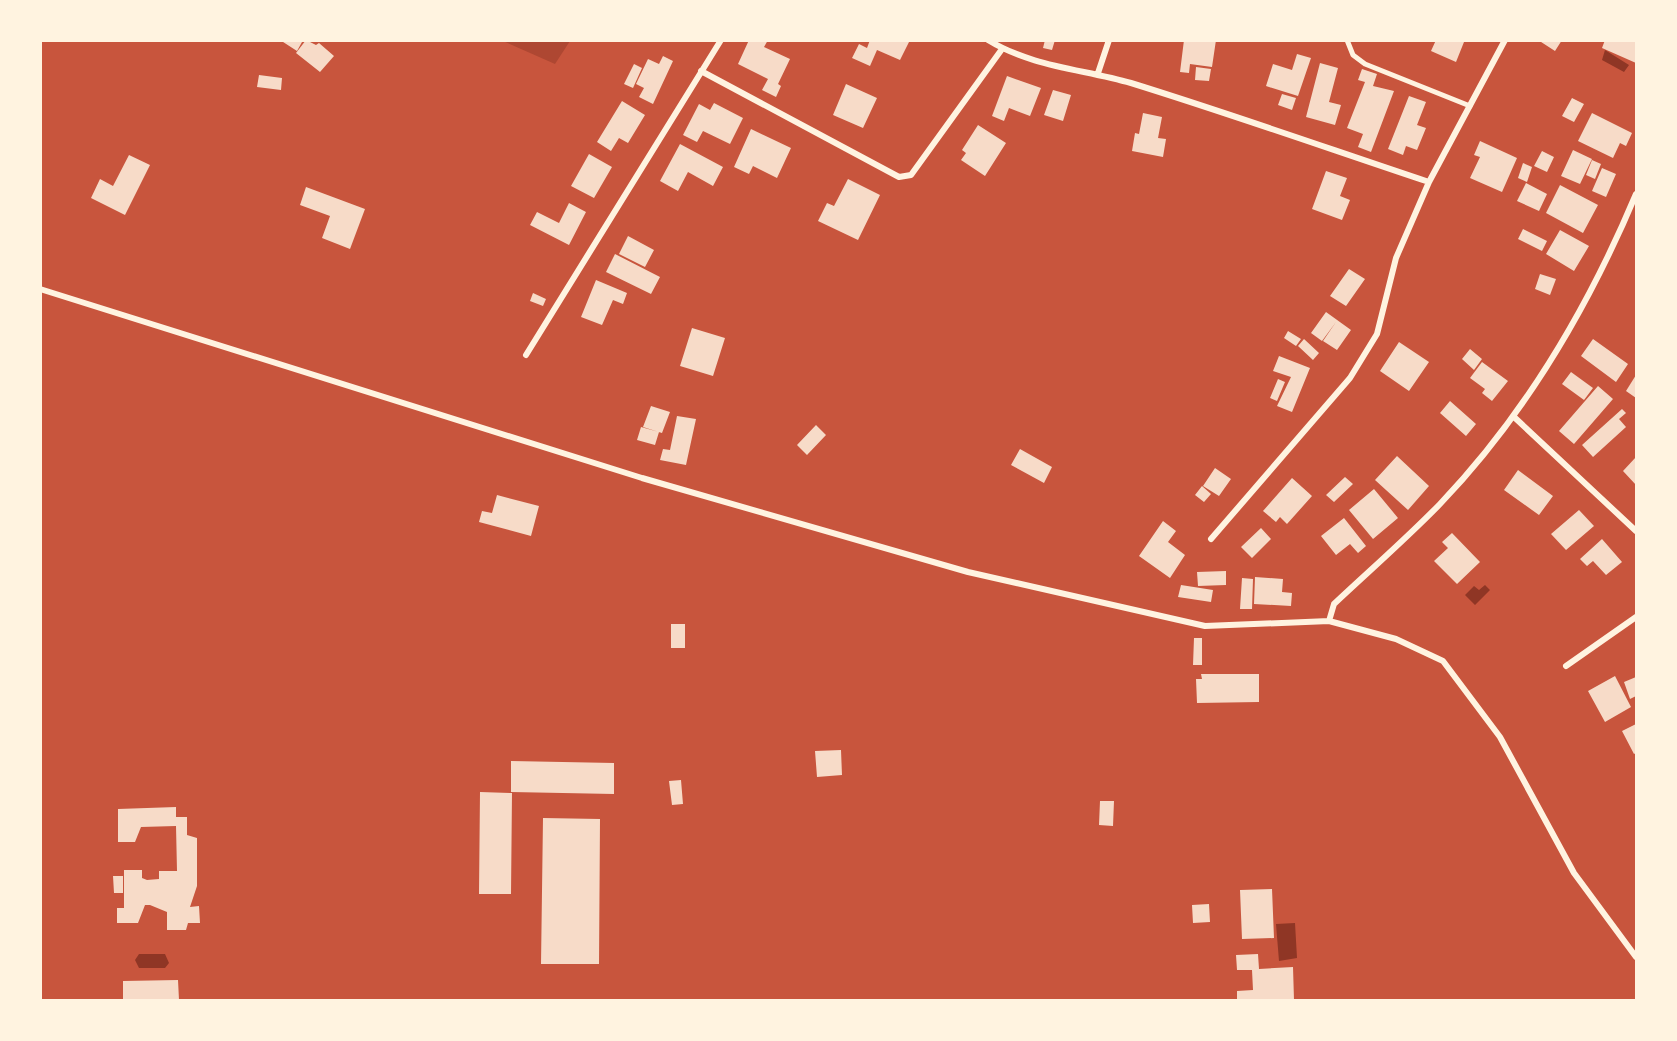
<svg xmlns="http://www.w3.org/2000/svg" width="1677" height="1041" font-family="'Fira Sans',sans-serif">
<rect width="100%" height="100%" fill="#c8553d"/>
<path fill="#ae4732" d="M503,41H570L555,64Z"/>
<path fill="#8f3625" d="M1605,50L1629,65L1624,72L1602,60Z
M1485,585L1490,590L1475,605L1465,595L1474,586L1479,590Z
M1295,923L1297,958L1279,961L1276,924Z
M139,954H165L169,963L165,968H139L135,960Z"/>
<path fill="#f7dbc8" d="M280,40H299L302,42L297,51Z
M306,40L316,45L319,43L334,56L320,72L296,53Z
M749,40H768L764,47L790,59L778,84L781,86L776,97L762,90L768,79L738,64Z
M870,40H910L900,60L877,50L870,66L852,58L859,44L867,48Z
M1045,40H1055L1052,50L1043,48Z
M1184,40H1216L1212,67L1190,64L1189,73L1180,72Z
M1436,40L1464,42L1456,62L1431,51Z
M1538,40H1562L1555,51Z
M1605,40H1636V63L1602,48Z
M1297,54L1311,58L1298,96L1266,86L1273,64L1292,70Z
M663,56L673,61L653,104L639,97L644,88L636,84L648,59L659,64Z
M1320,63L1338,68L1329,102L1341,105L1335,125L1306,117Z
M634,64L642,68L633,88L624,84Z
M1196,67L1211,69L1209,81L1195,80Z
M1362,69L1377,74L1373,86L1394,91L1371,152L1358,147L1363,134L1347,128L1365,82L1358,80Z
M259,75L282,78L281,90L257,87Z
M1007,76L1041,88L1030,116L1009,108L1004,121L992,116Z
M846,84L877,98L863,128L833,115Z
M1053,90L1071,95L1063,121L1044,115Z
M1282,94L1296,98L1292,110L1278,105Z
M1409,96L1426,102L1417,125L1426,128L1417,150L1406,146L1403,155L1388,149Z
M1572,98L1584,104L1574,122L1562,116Z
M622,101L645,115L628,143L619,138L611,151L597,142Z
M714,103L743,118L730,144L703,131L697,142L683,135L699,104L710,110Z
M1143,113L1162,117L1158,138L1166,139L1163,157L1132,151L1135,133L1139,134Z
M1592,113L1632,133L1626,146L1620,143L1613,158L1578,141Z
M978,125L1006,143L985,176L961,160L966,153L962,150Z
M751,129L791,148L777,178L753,166L749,174L734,167Z
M1480,141L1517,158L1502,192L1470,178L1480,157L1474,155Z
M680,144L723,167L713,186L688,172L678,191L660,181Z
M1573,150L1592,159L1580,184L1561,176Z
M1542,151L1554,157L1547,172L1534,166Z
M589,154L612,167L594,198L571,186Z
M129,155L150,165L125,215L91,198L100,179L113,186Z
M1592,160L1601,164L1595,179L1586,175Z
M1523,163L1532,167L1527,182L1518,178Z
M1602,168L1616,174L1606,197L1592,191Z
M1326,171L1347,178L1340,196L1350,200L1342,220L1312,209Z
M848,179L880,195L858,240L818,221L827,203L834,206Z
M1526,183L1547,194L1539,211L1517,201Z
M1560,185L1598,205L1583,233L1546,213Z
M306,187L365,209L350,249L322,238L330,216L300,205Z
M569,203L586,212L569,245L530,225L537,212L559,223Z
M1523,229L1547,241L1542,251L1518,239Z
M1560,230L1589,246L1574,271L1546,254Z
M628,236L654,250L645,267L619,254Z
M615,254L660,277L651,294L606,272Z
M1349,269L1365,279L1346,306L1330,296Z
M1540,274L1556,279L1550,295L1535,289Z
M596,280L627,293L623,304L613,300L602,325L581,317Z
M533,293L546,299L543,306L530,301Z
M1326,312L1351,330L1337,350L1323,341L1336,322L1322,341L1311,333Z
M692,328L725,338L713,376L680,366Z
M1288,331L1301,339L1296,346L1284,338Z
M1304,339L1319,353L1313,360L1298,346Z
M1593,339L1628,364L1616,382L1581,356Z
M1399,342L1429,362L1409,391L1380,371Z
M1470,349L1482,359L1474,370L1462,359Z
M1279,356L1310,368L1292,412L1277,406L1291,377L1273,371Z
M1482,362L1508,381L1492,401L1482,393L1485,389L1470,378Z
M1571,372L1593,388L1584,400L1562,384Z
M1636,375V398L1626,391Z
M1278,379L1285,382L1277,401L1270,398Z
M1598,386L1613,399L1574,444L1559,431Z
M1450,401L1476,424L1466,436L1440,413Z
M651,406L670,412L662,433L643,427Z
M1622,409L1626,413L1619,419L1626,427L1593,457L1582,445Z
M677,416L696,419L686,465L660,460L663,449L670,450Z
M816,425L826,435L807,455L797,445Z
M641,427L659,432L655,445L637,440Z
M1020,449L1052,467L1044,483L1011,465Z
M1397,456L1429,486L1408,510L1375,480Z
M1636,457V485L1623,471Z
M1215,468L1231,479L1219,496L1203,486Z
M1518,470L1553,496L1539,515L1504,490Z
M1345,477L1353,484L1334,502L1326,495Z
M1292,478L1312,496L1287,524L1280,517L1276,522L1263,511Z
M1202,486L1211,494L1204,502L1195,495Z
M1374,489L1398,518L1373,539L1349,510Z
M497,495L539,506L531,536L479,522L482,511L492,513Z
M1579,510L1594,526L1566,550L1551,534Z
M1344,518L1366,546L1358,553L1350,544L1336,555L1321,536Z
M1163,521L1176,531L1168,542L1185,555L1170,578L1139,556Z
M1261,528L1271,539L1252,558L1241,547Z
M1452,533L1480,562L1457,584L1434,561L1448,548L1442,542Z
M1602,539L1622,562L1606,575L1593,561L1587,566L1580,559Z
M1226,571V585L1198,586L1197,572Z
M1255,577L1283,579L1282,592L1292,593L1291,606L1254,604Z
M1242,578L1253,579L1252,609H1240Z
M1181,585L1213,590L1211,602L1178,597Z
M671,624H685V648H671Z
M1194,638H1202V665H1193Z
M1201,674H1259V702L1197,703L1196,679H1202Z
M1615,676L1631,707L1605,722L1588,691Z
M1636,677V696L1630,699L1624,682Z
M1636,724V753L1634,754L1622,731Z
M841,750L842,775L817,777L815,751Z
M511,761L614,763V794L511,792Z
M681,780L683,804L672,805L669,781Z
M480,792L512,793L511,894H479Z
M1100,801H1114L1113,826L1099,825Z
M176,807V817H187V835L197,838V886L190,907L199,906L200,923H188L186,930H167V912L150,905H145L138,923H117V908H124V870H142V878L147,880L159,879V871H177L176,826L141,827L135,842H118V809Z
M543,818L600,819L599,964H541Z
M113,876H123V893H114Z
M1272,889L1274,938L1242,939L1240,890Z
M1209,904L1210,922L1193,923L1192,905Z
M1258,954L1259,969L1293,967L1294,1000H1237V991L1253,990L1252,970H1237L1236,955Z
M178,980L179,1000H123V981Z"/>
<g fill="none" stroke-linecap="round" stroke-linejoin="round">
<path stroke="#fff3e0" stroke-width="5" d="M1347,40L1353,55L1365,64L1470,106"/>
<path stroke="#fff3e0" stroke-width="6" d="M988,40C1032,67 1083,69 1131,83C1231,114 1330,149 1429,182
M701,71L899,177L911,175L1002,49
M1098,73L1109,40
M40,289L642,478L968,572L1205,626L1329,621L1396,639L1443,661L1500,737L1574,873L1636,957
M526,355L721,40
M1513,416L1636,531
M1211,539L1350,378L1377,334L1396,258L1429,182L1505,40
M1329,621L1334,604C1369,571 1406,539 1440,504C1524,416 1589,306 1636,194
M1566,666L1636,617"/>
</g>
<rect width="1677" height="1041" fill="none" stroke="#fff3e0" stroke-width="84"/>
</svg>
